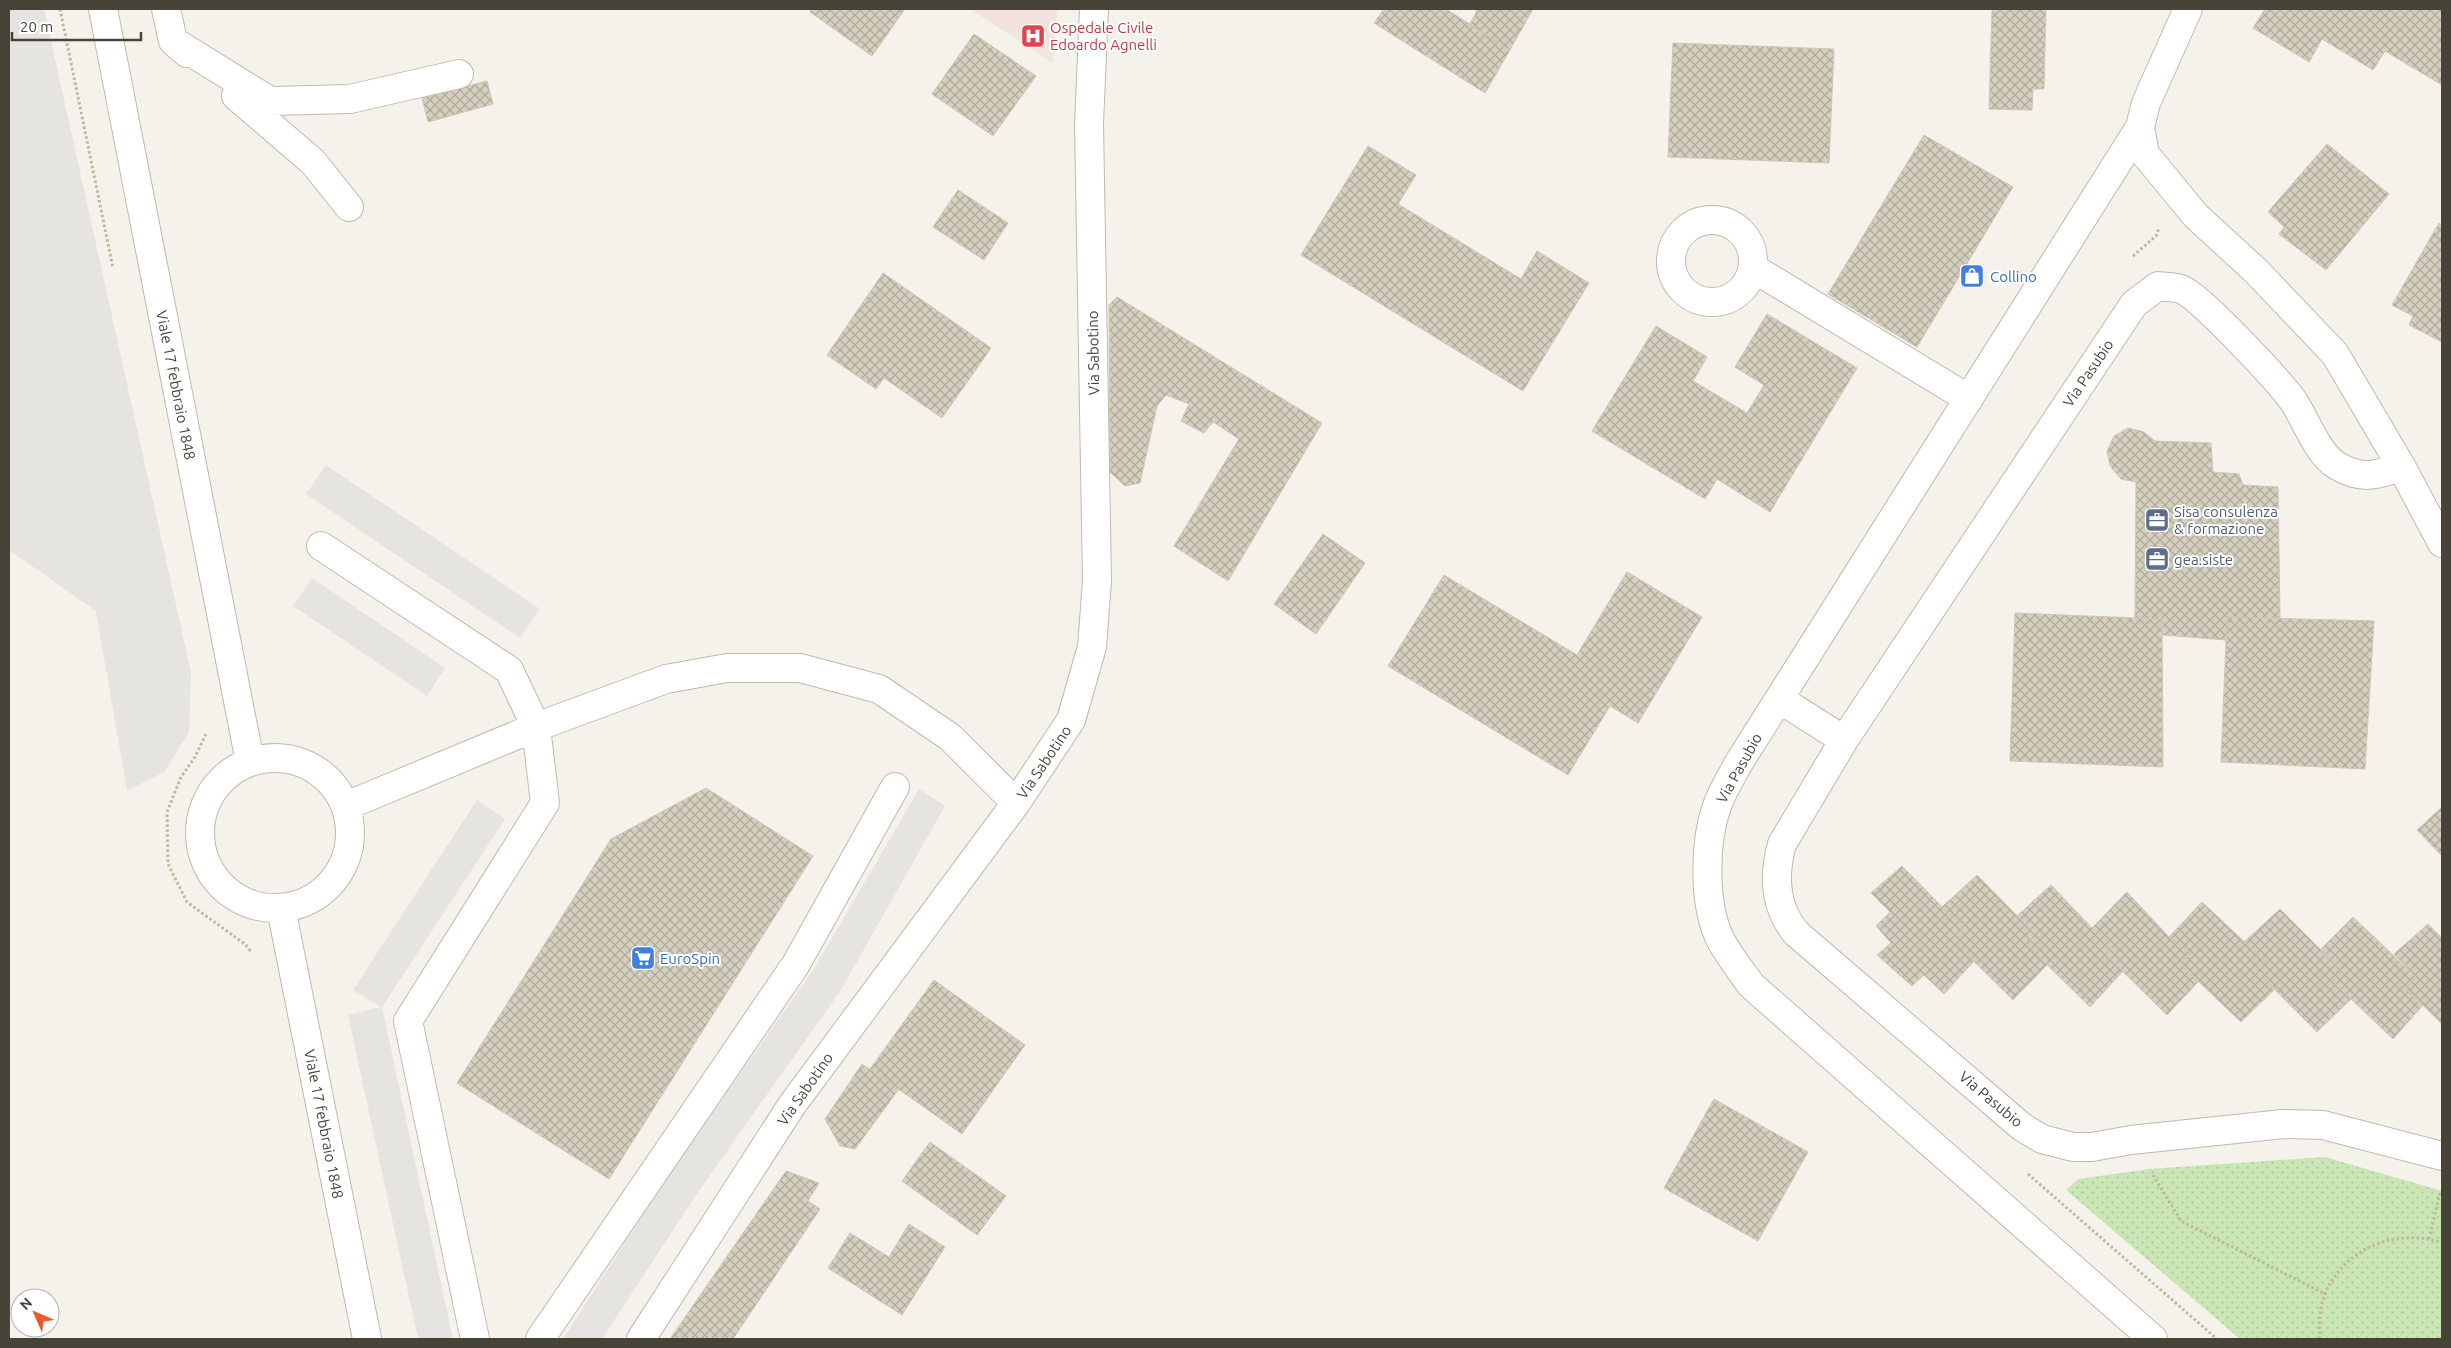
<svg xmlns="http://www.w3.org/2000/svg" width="2451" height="1348" font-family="Ubuntu,sans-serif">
<defs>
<pattern id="park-dots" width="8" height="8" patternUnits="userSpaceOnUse" patternTransform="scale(1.25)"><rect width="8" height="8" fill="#cae6b5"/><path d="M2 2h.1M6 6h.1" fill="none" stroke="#afc69c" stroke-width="1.8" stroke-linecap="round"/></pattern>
<pattern id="building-cross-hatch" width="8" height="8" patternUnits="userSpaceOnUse" patternTransform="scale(1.25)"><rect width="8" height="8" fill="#d5cfbf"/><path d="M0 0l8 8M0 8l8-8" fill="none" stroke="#afaa9c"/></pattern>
</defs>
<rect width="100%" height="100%" fill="#f4f2ea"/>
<path fill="#f3e3de" d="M970,9H1057L1053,63Z"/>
<path fill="url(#park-dots)" d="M2325,1157L2442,1191V1339H2240L2066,1190L2078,1179L2149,1169Z"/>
<path fill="#e6e4e1" d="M9,9H44L191,673L189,733L164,772L127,791L96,611L9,550Z
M326,465L540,609L520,638L306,494Z
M312,578L445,668L427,696L293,606Z
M919,789L945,806L841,990L696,1195L602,1339H563L667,1177L814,969Z
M477,800L505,819L382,1007L453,1339H418L348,1015L381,1007L353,990Z"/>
<path fill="url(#building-cross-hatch)" stroke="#cfc7b3" d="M812,9H905L872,56L810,12Z
M1384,9H1446L1510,50L1485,93L1374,23Z
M1474,9H1533L1510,50L1469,25L1477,11Z
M1992,9H2046L2044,89H2033L2032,110L1989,109Z
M2265,9H2442V85L2385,51L2373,70L2322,39L2309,62L2253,28Z
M974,34L1036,76L993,136L932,94Z
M1673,43L1834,49L1829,163L1668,157Z
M487,81L493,104L428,122L422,98Z
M1924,135L2013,187L1917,347L1828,294Z
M2327,144L2389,194L2326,270L2279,234L2284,227L2268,212Z
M1368,146L1416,175L1398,204L1521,279L1537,251L1589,283L1523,391L1301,255Z
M958,190L1008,223L984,260L933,227Z
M2439,223L2442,225V342L2409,325L2413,316L2392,305Z
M883,273L991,348L942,418L884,378L876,389L827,355Z
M1117,297L1322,423L1228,581L1174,546L1239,439L1213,422L1204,433L1181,421L1189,404L1166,395L1157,406L1140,483L1125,486L1110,472L1109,305Z
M1767,314L1857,368L1770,512L1717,479L1705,499L1592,431L1656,326L1707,357L1693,381L1747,413L1764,385L1735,367Z
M2128,428L2144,432L2155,441L2211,443L2213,472L2239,474L2243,485L2278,487L2280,618L2227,617L2226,640L2163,635L2162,619L2135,618L2136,482L2121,479L2110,466L2107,451L2114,436Z
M1323,534L1365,563L1316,634L1274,604Z
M1627,572L1702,617L1638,723L1610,706L1568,775L1388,666L1444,575L1577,655Z
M2015,613L2162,619L2163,767L2010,761Z
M2227,617L2374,621L2365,769L2221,762Z
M706,788L813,856L609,1179L457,1083L611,839Z
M2442,807V856L2417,830Z
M1902,866L1963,928L1952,940L1974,961L1944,994L1924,975L1912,986L1877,955L1891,943L1876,926L1890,912L1871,893Z
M1977,875L2034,933L2028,946L2047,965L2013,1000L1952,940L1963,928L1942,907Z
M2051,885L2092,928L2113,946L2106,955L2123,971L2090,1007L2028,946L2034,933L2017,916Z
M2127,892L2169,937L2191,953L2179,963L2198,982L2167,1015L2106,955L2113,946L2092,928Z
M2202,902L2265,961L2256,971L2275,989L2241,1022L2179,963L2191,953L2169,937Z
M2280,909L2343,972L2332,981L2351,999L2317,1032L2256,971L2265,961L2244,942Z
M2353,917L2416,977L2405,988L2423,1005L2393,1039L2332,981L2343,972L2320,950Z
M2428,924L2442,938V1024L2405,988L2416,977L2394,954Z
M934,980L1025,1045L962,1134L870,1069Z
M862,1064L899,1089L855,1149L840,1146L825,1119Z
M1714,1099L1808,1152L1758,1241L1664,1188Z
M930,1142L1006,1196L977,1235L902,1181Z
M786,1171L819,1183L808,1201L820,1209L733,1339H670Z
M909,1224L945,1247L902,1315L828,1268L850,1233L889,1257Z"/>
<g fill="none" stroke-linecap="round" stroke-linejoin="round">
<defs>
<path id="minor" d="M103,9L250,762
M166,9L173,41L187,53
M173,41L270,101L350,99L459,74
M236,96L313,162L349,207
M2140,127L2145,154L2196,216L2256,271L2335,354L2401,466L2442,543
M1671 261a41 41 0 1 1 82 0a41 41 0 1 1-82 0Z
M1753,268L1969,399
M2401,466C2377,476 2360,480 2336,465C2318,454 2305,419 2294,402C2280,382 2201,297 2181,289C2174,287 2165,287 2158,286L2134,304L1844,740L1782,844C1773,876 1775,907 1796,933L2022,1127L2042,1139L2073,1147H2092L2131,1140L2283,1124L2323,1125L2442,1156
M321,546L509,670L536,727L545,803L408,1021L475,1339
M1781,700L1844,740
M200 833a75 75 0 1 1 150 0a75 75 0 1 1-150 0Z
M346,806L536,727L666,679L727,668H800L879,689L950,737L1016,803
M281,908L367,1339
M540,1339L796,964L895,787
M641,1339L792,1105L1016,803L1071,720L1092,647L1097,581L1089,124L1094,9
M2153,1339L1751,985C1741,971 1730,957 1721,941C1703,906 1704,842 1717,806C1722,791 1731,778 1738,764L2140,127L2146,103L2188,9"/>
</defs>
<use href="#minor" stroke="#bfbaac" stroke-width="30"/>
<path stroke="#c0b89e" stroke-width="3" stroke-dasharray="2.5 2.5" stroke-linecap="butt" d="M60,9L113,268
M2133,256L2156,236L2159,228
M206,734L195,757L181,777L167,812L168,864L187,902L246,945L251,952
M2028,1174L2217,1339
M2153,1175L2181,1221L2325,1294
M2429,1239L2440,1193
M2320,1339C2319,1324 2319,1309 2325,1294C2344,1248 2397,1227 2442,1243"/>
<use href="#minor" stroke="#fff" stroke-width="28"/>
</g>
<defs>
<symbol id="hospital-square" viewBox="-11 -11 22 22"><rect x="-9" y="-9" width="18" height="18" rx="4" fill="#e0444e" stroke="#fff"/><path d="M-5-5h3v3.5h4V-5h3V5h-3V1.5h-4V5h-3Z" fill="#fff"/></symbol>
<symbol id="shop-square" viewBox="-11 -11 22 22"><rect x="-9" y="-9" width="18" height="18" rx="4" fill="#3f7fe0" stroke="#fff"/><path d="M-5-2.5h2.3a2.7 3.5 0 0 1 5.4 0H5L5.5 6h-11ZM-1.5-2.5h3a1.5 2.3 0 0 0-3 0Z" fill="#fff"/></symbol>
<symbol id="office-square" viewBox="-11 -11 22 22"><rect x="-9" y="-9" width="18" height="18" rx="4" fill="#5c6f8a" stroke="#fff"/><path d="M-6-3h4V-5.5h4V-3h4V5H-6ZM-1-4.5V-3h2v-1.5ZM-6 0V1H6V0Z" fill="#fff"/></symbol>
<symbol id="supermarket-square" viewBox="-11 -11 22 22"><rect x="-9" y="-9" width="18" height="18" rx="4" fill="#3f7fe0" stroke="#fff"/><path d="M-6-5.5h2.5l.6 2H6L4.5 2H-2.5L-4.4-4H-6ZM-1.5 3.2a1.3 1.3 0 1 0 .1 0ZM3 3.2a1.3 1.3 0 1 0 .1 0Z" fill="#fff"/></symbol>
</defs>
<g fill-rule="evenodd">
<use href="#hospital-square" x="1019" y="22" width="28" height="28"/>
<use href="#shop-square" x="1958" y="262" width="28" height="28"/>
<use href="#office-square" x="2143" y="506" width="28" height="28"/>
<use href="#office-square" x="2143" y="545" width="28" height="28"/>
<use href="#supermarket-square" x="629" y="944" width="28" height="28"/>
</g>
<g text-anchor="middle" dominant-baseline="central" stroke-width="4" stroke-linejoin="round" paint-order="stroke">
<g font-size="15" fill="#be3a42" stroke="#fff" text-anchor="start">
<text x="1050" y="27">Ospedale Civile<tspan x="1050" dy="17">Edoardo Agnelli</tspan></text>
</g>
<g font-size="15" fill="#366cbe" stroke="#fff" text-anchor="start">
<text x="1990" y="276">Collino</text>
<text x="660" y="958">EuroSpin</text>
</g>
<g font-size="15" fill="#474338" stroke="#fff">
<text transform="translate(1093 353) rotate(-91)">Via Sabotino</text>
<text transform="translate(2088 373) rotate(-56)">Via Pasubio</text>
<text transform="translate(176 385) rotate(79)">Viale 17 febbraio 1848</text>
<text transform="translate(1044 762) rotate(-56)">Via Sabotino</text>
<text transform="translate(1739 768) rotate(-61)">Via Pasubio</text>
<text transform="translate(805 1089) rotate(-55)">Via Sabotino</text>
<text transform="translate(1991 1099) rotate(40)">Via Pasubio</text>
<text transform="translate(324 1124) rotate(79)">Viale 17 febbraio 1848</text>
</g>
<g font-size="15" fill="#4e5e75" stroke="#fff" text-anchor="start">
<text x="2174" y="511">Sisa consulenza<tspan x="2174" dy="17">&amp; formazione</tspan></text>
<text x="2174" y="559">gea.siste</text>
</g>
</g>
<rect width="2451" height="1348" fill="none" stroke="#474338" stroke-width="20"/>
<g transform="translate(35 1313) rotate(315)"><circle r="24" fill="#ffffff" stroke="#b5b4af"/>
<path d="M0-4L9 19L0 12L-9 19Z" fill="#ee5a26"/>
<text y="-8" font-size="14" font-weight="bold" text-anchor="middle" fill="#474338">N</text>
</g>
<path d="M12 32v8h129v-8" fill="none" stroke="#474338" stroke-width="2.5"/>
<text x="20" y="32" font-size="15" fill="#474338" stroke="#ffffff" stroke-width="4" paint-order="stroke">20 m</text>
</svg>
